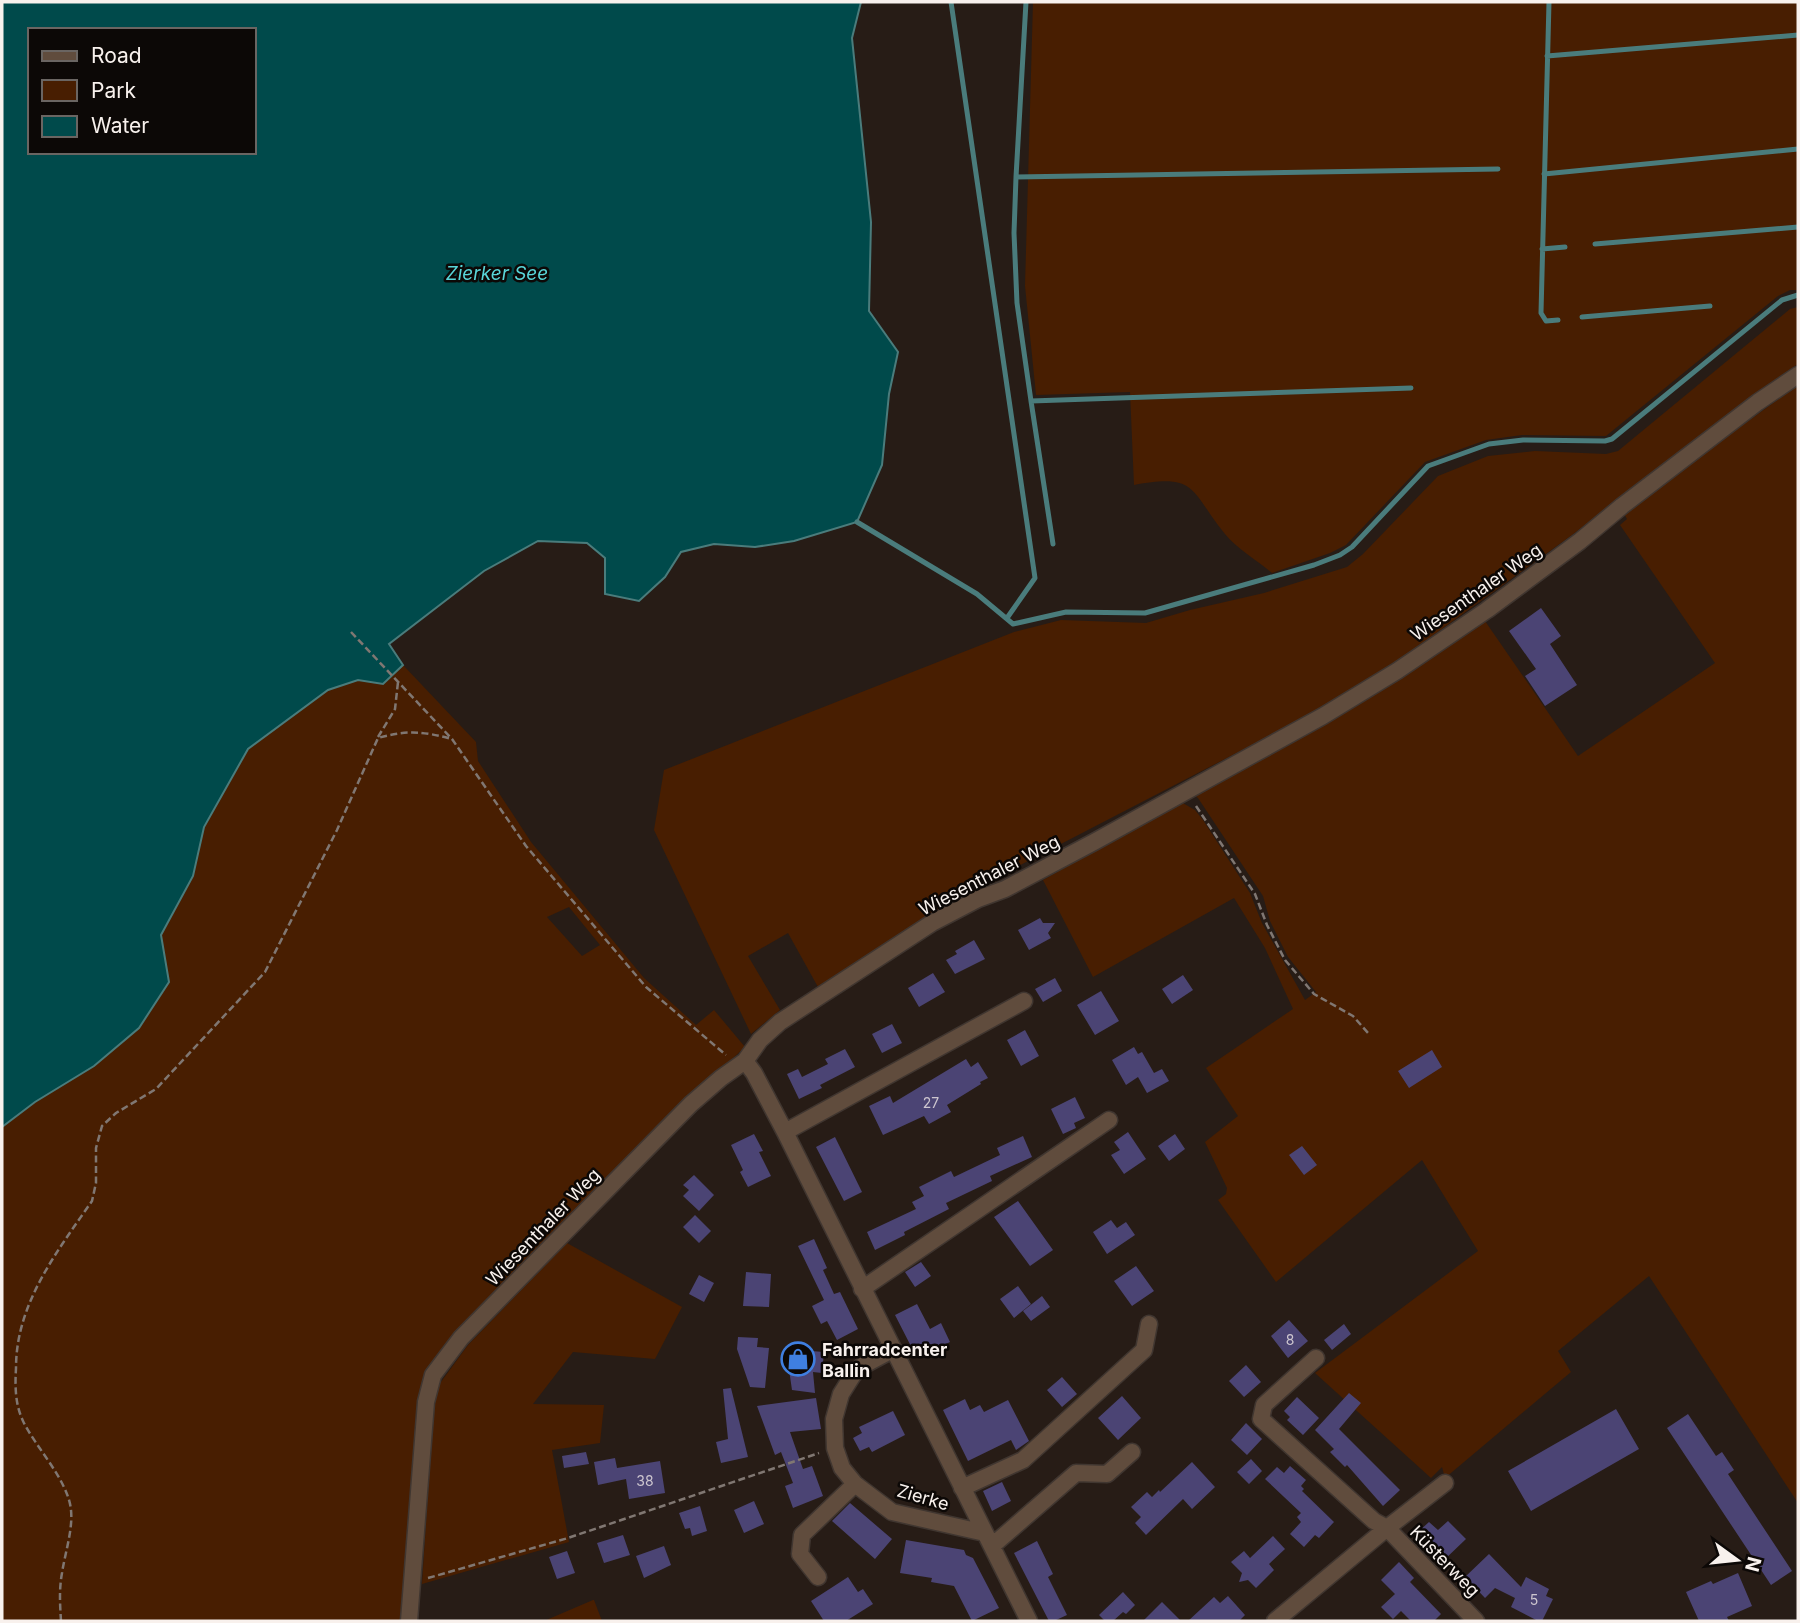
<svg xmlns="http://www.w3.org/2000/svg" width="1800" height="1623" font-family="Inter,sans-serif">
<rect width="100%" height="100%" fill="#271c16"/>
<path fill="#481e01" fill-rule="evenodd" d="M1033,2H1798V290H1790L1778,296L1606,436L1522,435L1486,440L1425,462L1346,545L1330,553L1272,573C1257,560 1237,549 1225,534C1190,491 1198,473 1134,485L1130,392L1036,395L1025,286Z
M1798,307V364L1759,391L1572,535L1392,665L1329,705L953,900L818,987L788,933L748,956L780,1010L751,1034L654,830L664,770L1014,632L1061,620L1146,623L1190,610L1264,593L1347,567L1363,554L1438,476L1488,456L1535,451L1606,454L1618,451L1790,309Z
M1798,385V1503L1649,1276L1558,1351L1571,1372L1445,1478L1442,1467L1431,1478L1315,1373L1478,1251L1422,1160L1276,1282L1218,1200L1226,1194L1227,1188L1205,1142L1238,1116L1206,1068L1293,1009L1265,948L1234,898L1093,977L1043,880L1181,802L1195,810L1203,820L1250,893L1262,923L1305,1000L1316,992L1288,957L1270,921L1263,896L1198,798L1191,791L1466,631H1470L1485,621L1578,756L1715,663L1620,525L1627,519L1623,512Z
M403,665L476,742L478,761L531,842L644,978L696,1025L714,1010L745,1047L650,1135L423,1382L417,1403L413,1511L403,1621H2V1127L35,1102L169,982L161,935L193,876L204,827L248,749L328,690L358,680L383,684ZM569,907L600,945L582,956L547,917Z
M567,1243L682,1307L655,1359L573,1352L533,1404L604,1405L600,1443L552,1450L569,1542L422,1584L433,1416L438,1386L468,1345Z
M594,1600L602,1621H544L593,1600Z"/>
<path fill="#004a4b" stroke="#4a7c7c" stroke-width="2" fill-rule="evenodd" d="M2,2H861L852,38L871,222L869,311L898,352L889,394L882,465L857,522L794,541L755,547L714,544L681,552L665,577L639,601L605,594V558L587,543L538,541L484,571L389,644L403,665L383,684L358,680L328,690L248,749L204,827L193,876L161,935L169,982L139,1028L94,1066L35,1102L2,1127ZM30,30H254V152H30Z"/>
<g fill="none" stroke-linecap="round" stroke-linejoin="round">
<path stroke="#4a7c7c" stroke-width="5" d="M951,2L1035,578L1007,618
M1026,2L1016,177L1498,169
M1549,2L1541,313L1546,321L1558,320
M1547,56L1798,35
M1544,174L1798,149
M1016,177L1014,233L1017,303L1031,401L1411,388
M1595,244L1798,227
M1542,249L1565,247
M1582,317L1710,306
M1031,401L1053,544
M857,522L977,594L1013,624L1066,612L1145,613L1314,565L1340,555L1352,547L1428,466L1489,444L1523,440L1605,441L1612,439L1782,300L1798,295"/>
</g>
<path fill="#4b4474" d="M1541,608L1561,636L1550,644L1577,685L1545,706L1525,676L1536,669L1509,631Z
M1040,918L1043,923H1055L1048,933L1051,938L1029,950L1018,930Z
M974,940L985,959L955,974L946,960L957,954L955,951Z
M933,973L945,992L919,1007L908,988Z
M1183,975L1193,990L1172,1004L1162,989Z
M1055,978L1062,991L1043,1002L1035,989Z
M1101,991L1119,1021L1095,1035L1077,1005Z
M892,1024L902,1043L882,1053L872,1034Z
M1025,1030L1039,1056L1021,1066L1007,1040Z
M1134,1047L1138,1054L1142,1052L1154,1073L1162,1069L1169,1081L1147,1093L1138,1077L1126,1085L1112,1060Z
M845,1049L855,1067L820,1085L822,1088L799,1099L787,1074L798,1069L802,1077L828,1064L825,1059Z
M1432,1050L1442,1067L1409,1088L1398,1071Z
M966,1059L971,1067L978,1062L988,1078L980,1082L981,1084L947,1105L951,1112L929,1124L924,1116L883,1135L869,1106L890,1096L893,1103Z
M1075,1097L1085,1118L1074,1123L1076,1128L1063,1134L1051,1109Z
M1128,1132L1146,1159L1124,1174L1111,1155L1120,1150L1114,1142Z
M754,1134L763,1151L759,1152L771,1176L748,1187L740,1172L743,1170L731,1145Z
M1175,1134L1185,1149L1169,1161L1158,1146Z
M1023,1136L1032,1157L990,1176L992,1181L946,1203L949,1209L904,1232L905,1235L875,1250L867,1232L916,1209L912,1202L924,1196L919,1187L951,1171L954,1177L1000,1155L997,1148Z
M835,1137L862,1192L844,1201L816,1147Z
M1302,1146L1317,1165L1304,1175L1289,1155Z
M694,1175L714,1195L699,1211L683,1196L689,1190L683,1185Z
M1018,1201L1053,1250L1030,1266L994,1217Z
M695,1215L711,1231L699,1243L683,1227Z
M1111,1220L1117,1228L1126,1222L1135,1235L1107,1254L1093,1232Z
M814,1239L827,1268L823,1270L834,1294L840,1292L858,1329L837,1340L827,1321L821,1324L812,1306L824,1300L798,1246Z
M921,1262L931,1276L915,1287L905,1272Z
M1136,1266L1154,1291L1132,1306L1114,1281Z
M746,1272L771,1274L769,1307L743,1306Z
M699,1275L714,1283L704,1302L689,1294Z
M1018,1286L1031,1304L1014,1318L1000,1299Z
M1042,1296L1050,1307L1031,1321L1023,1311Z
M917,1304L930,1329L941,1323L950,1342L917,1358L895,1315Z
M1289,1320L1308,1341L1288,1358L1271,1336Z
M1344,1324L1351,1334L1332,1350L1324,1340Z
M738,1337L758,1338L757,1347L769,1348L765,1388L750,1387L737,1349Z
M786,1349L824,1352L822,1373L813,1372L815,1393L792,1390Z
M1246,1365L1261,1382L1244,1397L1229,1381Z
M1062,1377L1077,1394L1062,1407L1047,1390Z
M731,1388L748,1457L721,1463L716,1442L728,1439L723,1389Z
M1349,1393L1361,1403L1339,1429L1400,1490L1383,1506L1347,1465L1345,1467L1330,1452L1334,1449L1315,1430Z
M1122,1396L1141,1418L1118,1440L1098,1418Z
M1297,1397L1319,1418L1303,1435L1287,1420L1290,1417L1284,1411Z
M816,1398L821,1429L790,1432L803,1469L812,1466L823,1496L793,1508L785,1486L793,1483L781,1452L775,1455L757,1406Z
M965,1399L970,1410L980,1405L984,1412L1008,1400L1029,1441L1016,1450L1011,1440L968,1461L943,1410Z
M1616,1409L1639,1449L1531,1511L1508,1471Z
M893,1411L905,1435L872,1452L869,1447L860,1451L853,1438L862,1433L859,1427Z
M1688,1414L1716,1456L1722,1452L1734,1470L1728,1474L1792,1571L1771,1585L1667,1428Z
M1246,1423L1262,1439L1247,1455L1231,1440Z
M586,1452L589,1464L564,1468L562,1456Z
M615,1458L617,1468L660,1461L665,1493L629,1499L626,1479L598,1485L594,1462Z
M1251,1459L1262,1471L1249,1484L1237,1472Z
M1192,1462L1215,1487L1192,1509L1183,1499L1146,1535L1135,1523L1141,1517L1131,1507L1147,1492L1152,1497L1159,1490L1160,1492Z
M1290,1466L1306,1480L1301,1486L1304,1489L1302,1491L1334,1522L1319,1538L1315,1535L1304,1547L1290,1534L1301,1522L1297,1517L1301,1513L1265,1479L1277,1467L1284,1473Z
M1002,1482L1011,1501L992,1511L983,1491Z
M754,1501L764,1524L744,1533L734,1510Z
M850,1503L892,1539L875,1559L832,1521Z
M700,1506L707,1531L692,1536L690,1528L685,1529L679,1513Z
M1448,1521L1466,1539L1443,1561L1418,1532L1429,1522L1438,1530Z
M623,1535L630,1555L604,1563L597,1543Z
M1273,1536L1285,1549L1269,1564L1274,1570L1256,1588L1248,1580L1239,1582L1242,1573L1231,1562L1244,1551L1250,1558Z
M906,1540L964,1550L966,1555L973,1558L999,1608L972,1621L954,1586L931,1582L932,1578L900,1573Z
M1037,1541L1053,1574L1048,1577L1067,1615L1054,1621H1049L1014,1553Z
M664,1546L671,1565L644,1578L636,1556Z
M567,1551L575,1573L557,1579L549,1557Z
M1489,1554L1521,1587L1526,1577L1549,1589L1546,1596L1553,1599L1542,1621H1538L1511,1607L1515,1598L1495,1588L1485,1598L1465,1577Z
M1399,1562L1414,1578L1410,1582L1441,1614L1434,1621H1411L1401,1611L1393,1619L1381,1607L1395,1594L1381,1580Z
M1738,1573L1752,1606L1727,1617L1729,1621H1699L1686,1592L1711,1581L1713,1584Z
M848,1577L858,1592L863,1589L873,1604L846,1621H824L811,1601Z
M1123,1592L1135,1605L1126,1614L1123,1612L1113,1621H1105L1099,1615Z
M1228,1596L1245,1615L1239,1621H1188L1214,1597L1220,1603Z
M1162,1602L1181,1621H1143Z"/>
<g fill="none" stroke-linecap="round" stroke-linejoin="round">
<defs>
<path id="minor" d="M745,1061L754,1073L785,1132L1029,1621
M785,1132L1024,1001
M862,1289L1109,1120
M892,1350L862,1366L853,1375L841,1394L834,1419L835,1448L842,1468L855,1484L892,1512L985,1533
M1445,1483L1387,1528L1476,1621
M962,1488L1023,1460L1144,1350L1149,1324
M992,1546L1076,1473L1107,1474L1132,1452
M818,1577L800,1554L802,1535L855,1484
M409,1621L426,1402L433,1375L461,1338L691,1104L721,1078L745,1061L760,1040L780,1022L932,923L978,899L1005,889L1094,842L1323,716L1397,671L1487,610L1580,541L1622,506L1758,402L1798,375
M1275,1621L1387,1528L1374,1521L1261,1419L1264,1405L1316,1358"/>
</defs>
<use href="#minor" stroke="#403630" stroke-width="19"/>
<path stroke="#807772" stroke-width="2.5" stroke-dasharray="7 3.5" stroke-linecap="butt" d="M351,632L452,739L526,846L646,987L726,1055
M378,737L395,709L398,682
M1196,806L1255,894L1267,925L1285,960L1314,994L1353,1016L1369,1034
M823,1367L836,1370
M428,1578L568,1538L819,1453
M61,1621C60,1605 59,1589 62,1573C65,1553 73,1530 71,1510C68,1480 36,1448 23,1421C15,1404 15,1386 16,1368C16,1304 56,1253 92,1201L96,1183V1148L102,1126L116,1113L156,1089L265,972L337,830L378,738C407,730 422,731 452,739"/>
<use href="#minor" stroke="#604c3d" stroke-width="16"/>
</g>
<defs>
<symbol id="shop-ring" viewBox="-11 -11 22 22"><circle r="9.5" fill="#0c0806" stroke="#3f7fe0" stroke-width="1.5"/><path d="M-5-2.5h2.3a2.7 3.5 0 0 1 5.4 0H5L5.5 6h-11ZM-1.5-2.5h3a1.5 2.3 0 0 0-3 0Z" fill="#3f7fe0"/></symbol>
</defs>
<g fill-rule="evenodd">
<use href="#shop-ring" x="779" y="1340" width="38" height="38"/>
</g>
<g text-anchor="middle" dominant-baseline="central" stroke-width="5" stroke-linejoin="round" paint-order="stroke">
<g font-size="14" fill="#cdc6cf">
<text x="931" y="1102">27</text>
<text x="1290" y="1339">8</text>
<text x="645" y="1480">38</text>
<text x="1534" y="1599">5</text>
</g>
<g font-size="18" fill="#f8f1ed" stroke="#0c0806">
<text transform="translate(1476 592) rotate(-35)">Wiesenthaler Weg</text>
<text transform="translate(989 875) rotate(-27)">Wiesenthaler Weg</text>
<text transform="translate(543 1227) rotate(-46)">Wiesenthaler Weg</text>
<text transform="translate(923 1497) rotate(16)">Zierke</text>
<text transform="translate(1445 1561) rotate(46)">Küsterweg</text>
</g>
<g font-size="18" font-weight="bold" fill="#f8f1ed" stroke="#0c0806" text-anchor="start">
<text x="822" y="1349">Fahrradcenter<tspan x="822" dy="21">Ballin</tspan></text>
</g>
<g font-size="19" font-style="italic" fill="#59d5d8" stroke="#0c0806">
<text x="497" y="273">Zierker See</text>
</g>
</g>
<rect width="1800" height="1623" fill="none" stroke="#f8f1ed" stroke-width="7"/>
<rect x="28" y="28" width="228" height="126" fill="#0c0806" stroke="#6a6562" stroke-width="2"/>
<rect x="42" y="51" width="35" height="10" fill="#604c3d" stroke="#6a6562" stroke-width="2"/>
<text x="91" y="63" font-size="21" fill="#f8f1ed">Road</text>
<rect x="42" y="80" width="35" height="21" fill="#481e01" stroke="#6a6562" stroke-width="2"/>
<text x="91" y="98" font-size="21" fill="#f8f1ed">Park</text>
<rect x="42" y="116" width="35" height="21" fill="#004a4b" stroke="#6a6562" stroke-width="2"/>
<text x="91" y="133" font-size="21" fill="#f8f1ed">Water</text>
<g transform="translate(1737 1560) rotate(105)" stroke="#0c0806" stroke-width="5" paint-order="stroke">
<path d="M0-5L12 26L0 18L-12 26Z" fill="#f8f1ed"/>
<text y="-10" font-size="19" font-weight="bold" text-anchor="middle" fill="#f8f1ed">N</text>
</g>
</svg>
